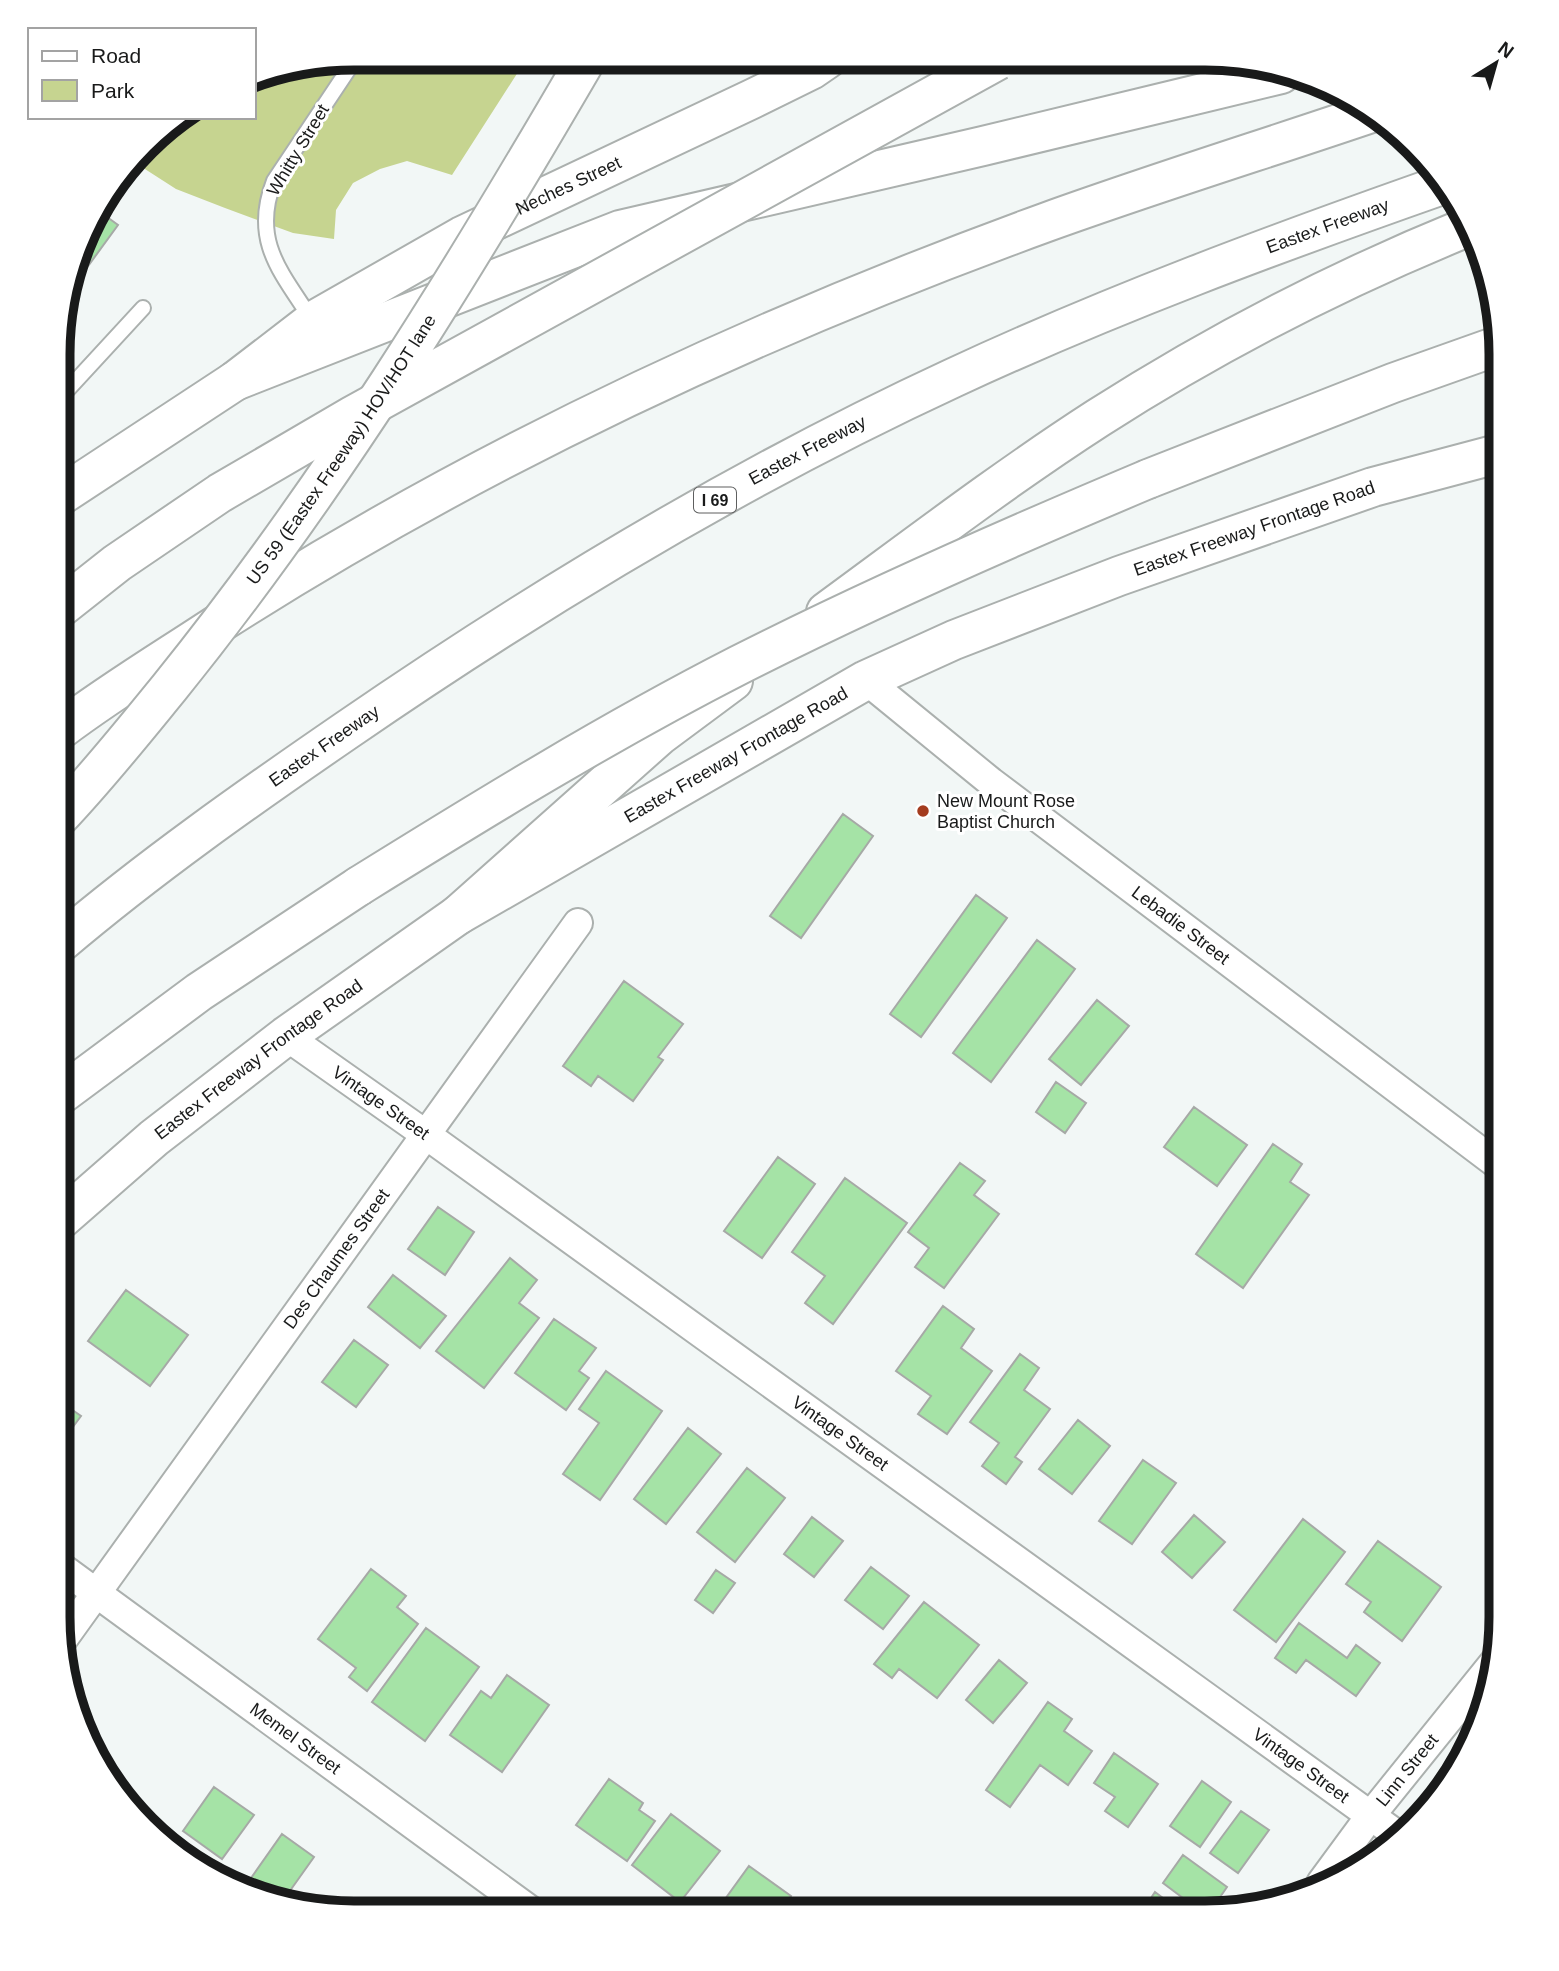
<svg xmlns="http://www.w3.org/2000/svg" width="1559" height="1971" font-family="Arial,sans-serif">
<rect width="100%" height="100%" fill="#f2f7f6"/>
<path fill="#c6d490" d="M354,58H527L452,175L407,161L380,169L353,183L336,210L334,239L293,233L225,208L176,189L134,162L159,131L183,117H254V76L258,74Z"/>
<path fill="#a5e3a6" stroke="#a6a9a6" stroke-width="2" d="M96,209L118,225L67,295Z
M843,814L873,836L801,938L770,916Z
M976,895L1007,918L921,1037L890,1014Z
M1037,940L1075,969L991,1082L953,1053Z
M624,981L683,1024L658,1057L663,1060L633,1101L598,1076L591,1086L563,1066Z
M1097,1000L1129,1026L1081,1085L1049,1059Z
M1056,1082L1086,1103L1065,1133L1036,1112Z
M1194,1107L1247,1145L1217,1186L1164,1147Z
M1273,1144L1302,1164L1290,1182L1309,1195L1243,1288L1196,1254Z
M778,1157L815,1184L762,1258L724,1231Z
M960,1163L985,1181L974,1195L999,1214L944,1288L915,1267L929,1248L908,1232Z
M845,1178L907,1223L833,1324L805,1303L825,1276L792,1252Z
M438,1207L474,1232L445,1275L408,1249Z
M510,1258L537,1280L519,1303L539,1318L484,1388L436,1351Z
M393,1275L446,1316L420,1348L368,1307Z
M126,1290L188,1335L150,1386L88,1341Z
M943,1306L974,1329L961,1348L992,1371L947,1434L918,1414L931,1396L896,1371Z
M554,1319L596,1348L579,1371L589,1378L566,1410L515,1373Z
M354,1340L388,1365L356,1407L322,1382Z
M1020,1354L1039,1368L1024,1390L1050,1409L1015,1457L1022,1462L1006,1484L982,1466L999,1443L970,1422Z
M606,1371L662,1411L600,1500L563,1474L599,1423L579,1409Z
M58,1400L81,1416L58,1447Z
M1078,1420L1110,1446L1072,1494L1039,1469Z
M688,1428L721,1454L666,1524L634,1499Z
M1143,1460L1176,1483L1132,1544L1099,1521Z
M747,1468L785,1498L735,1562L697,1532Z
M1194,1515L1225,1542L1192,1578L1162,1552Z
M812,1517L843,1541L814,1577L784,1554Z
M1303,1519L1345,1552L1276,1642L1234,1610Z
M1378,1541L1441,1587L1402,1641L1364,1612L1371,1602L1346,1584Z
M871,1567L909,1596L883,1629L845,1600Z
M371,1569L406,1596L397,1607L418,1624L367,1691L349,1677L356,1668L318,1639Z
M716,1570L735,1583L713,1613L695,1600Z
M924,1602L979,1645L937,1698L899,1669L892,1678L874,1664Z
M1299,1623L1347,1658L1356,1645L1380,1663L1356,1696L1306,1660L1296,1673L1275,1658Z
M426,1628L479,1667L425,1741L372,1702Z
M999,1660L1027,1683L993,1723L966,1700Z
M507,1675L549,1705L502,1772L450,1735L481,1691L491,1698Z
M1048,1702L1072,1719L1064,1731L1092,1751L1068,1785L1040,1765L1010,1807L986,1790Z
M1114,1753L1158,1784L1128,1827L1105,1811L1115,1797L1094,1783Z
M609,1779L643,1803L639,1810L655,1821L627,1861L576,1825Z
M1202,1781L1231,1802L1200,1847L1170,1826Z
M214,1787L254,1815L222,1859L183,1831Z
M1241,1811L1269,1830L1238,1873L1210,1853Z
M671,1814L720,1851L680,1902L632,1865Z
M282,1834L314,1857L282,1902L259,1898L244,1888Z
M1183,1855L1227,1887L1209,1913H1203L1163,1883Z
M749,1866L791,1896L780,1913H715Z
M1155,1892L1183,1913H1141Z
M812,1903L825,1913H805Z"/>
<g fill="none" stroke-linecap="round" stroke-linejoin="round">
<defs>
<path id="lane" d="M312,320C281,272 251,241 274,181L356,58
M60,398L143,308"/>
<g id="street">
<path id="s1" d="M866,680L991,782L1501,1167"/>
<path id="s2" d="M286,1036L425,1134L1396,1834"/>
<path id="s3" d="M58,1565L534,1913"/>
<path id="s4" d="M61,1642L578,923"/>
<path id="s5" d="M1321,1883L1371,1815L1496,1660"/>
</g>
<g id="secondary">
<path id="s6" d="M60,496L235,381L313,321L462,236L752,99L811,70L827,59"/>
<path id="s7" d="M59,1221L154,1138L286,1036L458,915L866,680L954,640L1119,576L1373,487L1501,453"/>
</g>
<g id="highway">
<path d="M235,381L620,230L983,146L1281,74"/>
<path d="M1148,479L1393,383L1500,345"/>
<path d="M826,612C916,546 1005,478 1098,418C1215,343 1342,278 1470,226"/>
<path d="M60,730C110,692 165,659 218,624C477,458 758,327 1047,222C1155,183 1265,149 1374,112"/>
<path d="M458,915L659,736L733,681"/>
<path id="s8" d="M59,944C151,866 248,798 347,730C539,598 741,476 953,378C1112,304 1277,243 1442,185"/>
<path d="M59,1096L199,992L359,886"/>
</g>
</defs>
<use href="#lane" stroke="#abb0ae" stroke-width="18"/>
<use href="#street" stroke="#abb0ae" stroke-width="32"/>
<use href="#secondary" stroke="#abb0ae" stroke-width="42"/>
<use href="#highway" stroke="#abb0ae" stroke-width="42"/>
<use href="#lane" stroke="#fff" stroke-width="14"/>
<use href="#street" stroke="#fff" stroke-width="28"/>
<use href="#secondary" stroke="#fff" stroke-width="38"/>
<use href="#highway" stroke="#fff" stroke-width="38"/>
<defs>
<g id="highway-bridge">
<path d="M60,608L117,563L220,493L352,416L998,60"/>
<path id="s9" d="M59,817C98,776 133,732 169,688C329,490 459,278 587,58"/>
<path d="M359,886C483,809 608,732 739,665C873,597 1010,537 1148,479"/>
</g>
</defs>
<use href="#highway-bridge" stroke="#abb0ae" stroke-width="42" stroke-linecap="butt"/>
<use href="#highway-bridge" stroke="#fff" stroke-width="38"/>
</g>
<circle fill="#a43c1f" stroke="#fff" stroke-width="2.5" cx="923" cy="811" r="7"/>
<g text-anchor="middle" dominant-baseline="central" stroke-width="6" stroke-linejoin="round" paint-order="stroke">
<rect fill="#fff" stroke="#5e5f5f" stroke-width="2" x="694" y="487.5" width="42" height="25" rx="5"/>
<g font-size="16" font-weight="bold" fill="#191a1a">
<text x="715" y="500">I 69</text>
</g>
<g font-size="18" fill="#191a1a" stroke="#fff">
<text transform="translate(298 150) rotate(-59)">Whitty Street</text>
<text stroke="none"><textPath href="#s6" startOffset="597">Neches Street</textPath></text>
<text stroke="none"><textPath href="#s8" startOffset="1465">Eastex Freeway</textPath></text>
<text stroke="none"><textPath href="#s9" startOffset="464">US 59 (Eastex Freeway) HOV/HOT lane</textPath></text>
<text stroke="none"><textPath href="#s8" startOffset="898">Eastex Freeway</textPath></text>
<text stroke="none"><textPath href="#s7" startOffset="1391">Eastex Freeway Frontage Road</textPath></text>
<text stroke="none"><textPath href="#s8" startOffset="331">Eastex Freeway</textPath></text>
<text stroke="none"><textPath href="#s7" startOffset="824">Eastex Freeway Frontage Road</textPath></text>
<text stroke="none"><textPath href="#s1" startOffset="399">Lebadie Street</textPath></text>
<text stroke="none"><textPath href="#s7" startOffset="257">Eastex Freeway Frontage Road</textPath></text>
<text stroke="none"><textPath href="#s2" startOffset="116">Vintage Street</textPath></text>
<text stroke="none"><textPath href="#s4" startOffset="472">Des Chaumes Street</textPath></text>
<text stroke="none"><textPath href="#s2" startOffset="682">Vintage Street</textPath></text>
<text stroke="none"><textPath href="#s3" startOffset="294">Memel Street</textPath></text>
<text stroke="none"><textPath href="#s2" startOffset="1250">Vintage Street</textPath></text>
<text stroke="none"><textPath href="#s5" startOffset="142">Linn Street</textPath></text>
</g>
<g font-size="18" fill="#191a1a" stroke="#fff" text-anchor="start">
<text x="937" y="801">New Mount Rose<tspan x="937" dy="21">Baptist Church</tspan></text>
</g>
</g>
<path d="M0 0H1559V1971H0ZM354 70H1205A284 284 0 0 1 1489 354V1617A284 284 0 0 1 1205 1901H354A284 284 0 0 1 70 1617V354A284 284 0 0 1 354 70Z" fill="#fff" fill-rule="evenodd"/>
<path fill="none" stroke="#191a1a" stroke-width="9" d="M354 70H1205A284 284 0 0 1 1489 354V1617A284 284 0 0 1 1205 1901H354A284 284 0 0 1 70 1617V354A284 284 0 0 1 354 70Z"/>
<rect x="28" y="28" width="228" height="91" fill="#ffffff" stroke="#a3a3a3" stroke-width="2"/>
<rect x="42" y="51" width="35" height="10" fill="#ffffff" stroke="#a3a3a3" stroke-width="2"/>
<text x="91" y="63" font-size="21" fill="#191a1a">Road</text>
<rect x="42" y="80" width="35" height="21" fill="#c6d490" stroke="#a3a3a3" stroke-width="2"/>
<text x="91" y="98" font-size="21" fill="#191a1a">Park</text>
<g transform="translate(1496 63) rotate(37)" stroke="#ffffff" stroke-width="5" paint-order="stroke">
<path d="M0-5L12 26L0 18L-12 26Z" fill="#191a1a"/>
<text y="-10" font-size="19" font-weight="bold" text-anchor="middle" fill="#191a1a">N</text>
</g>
</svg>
